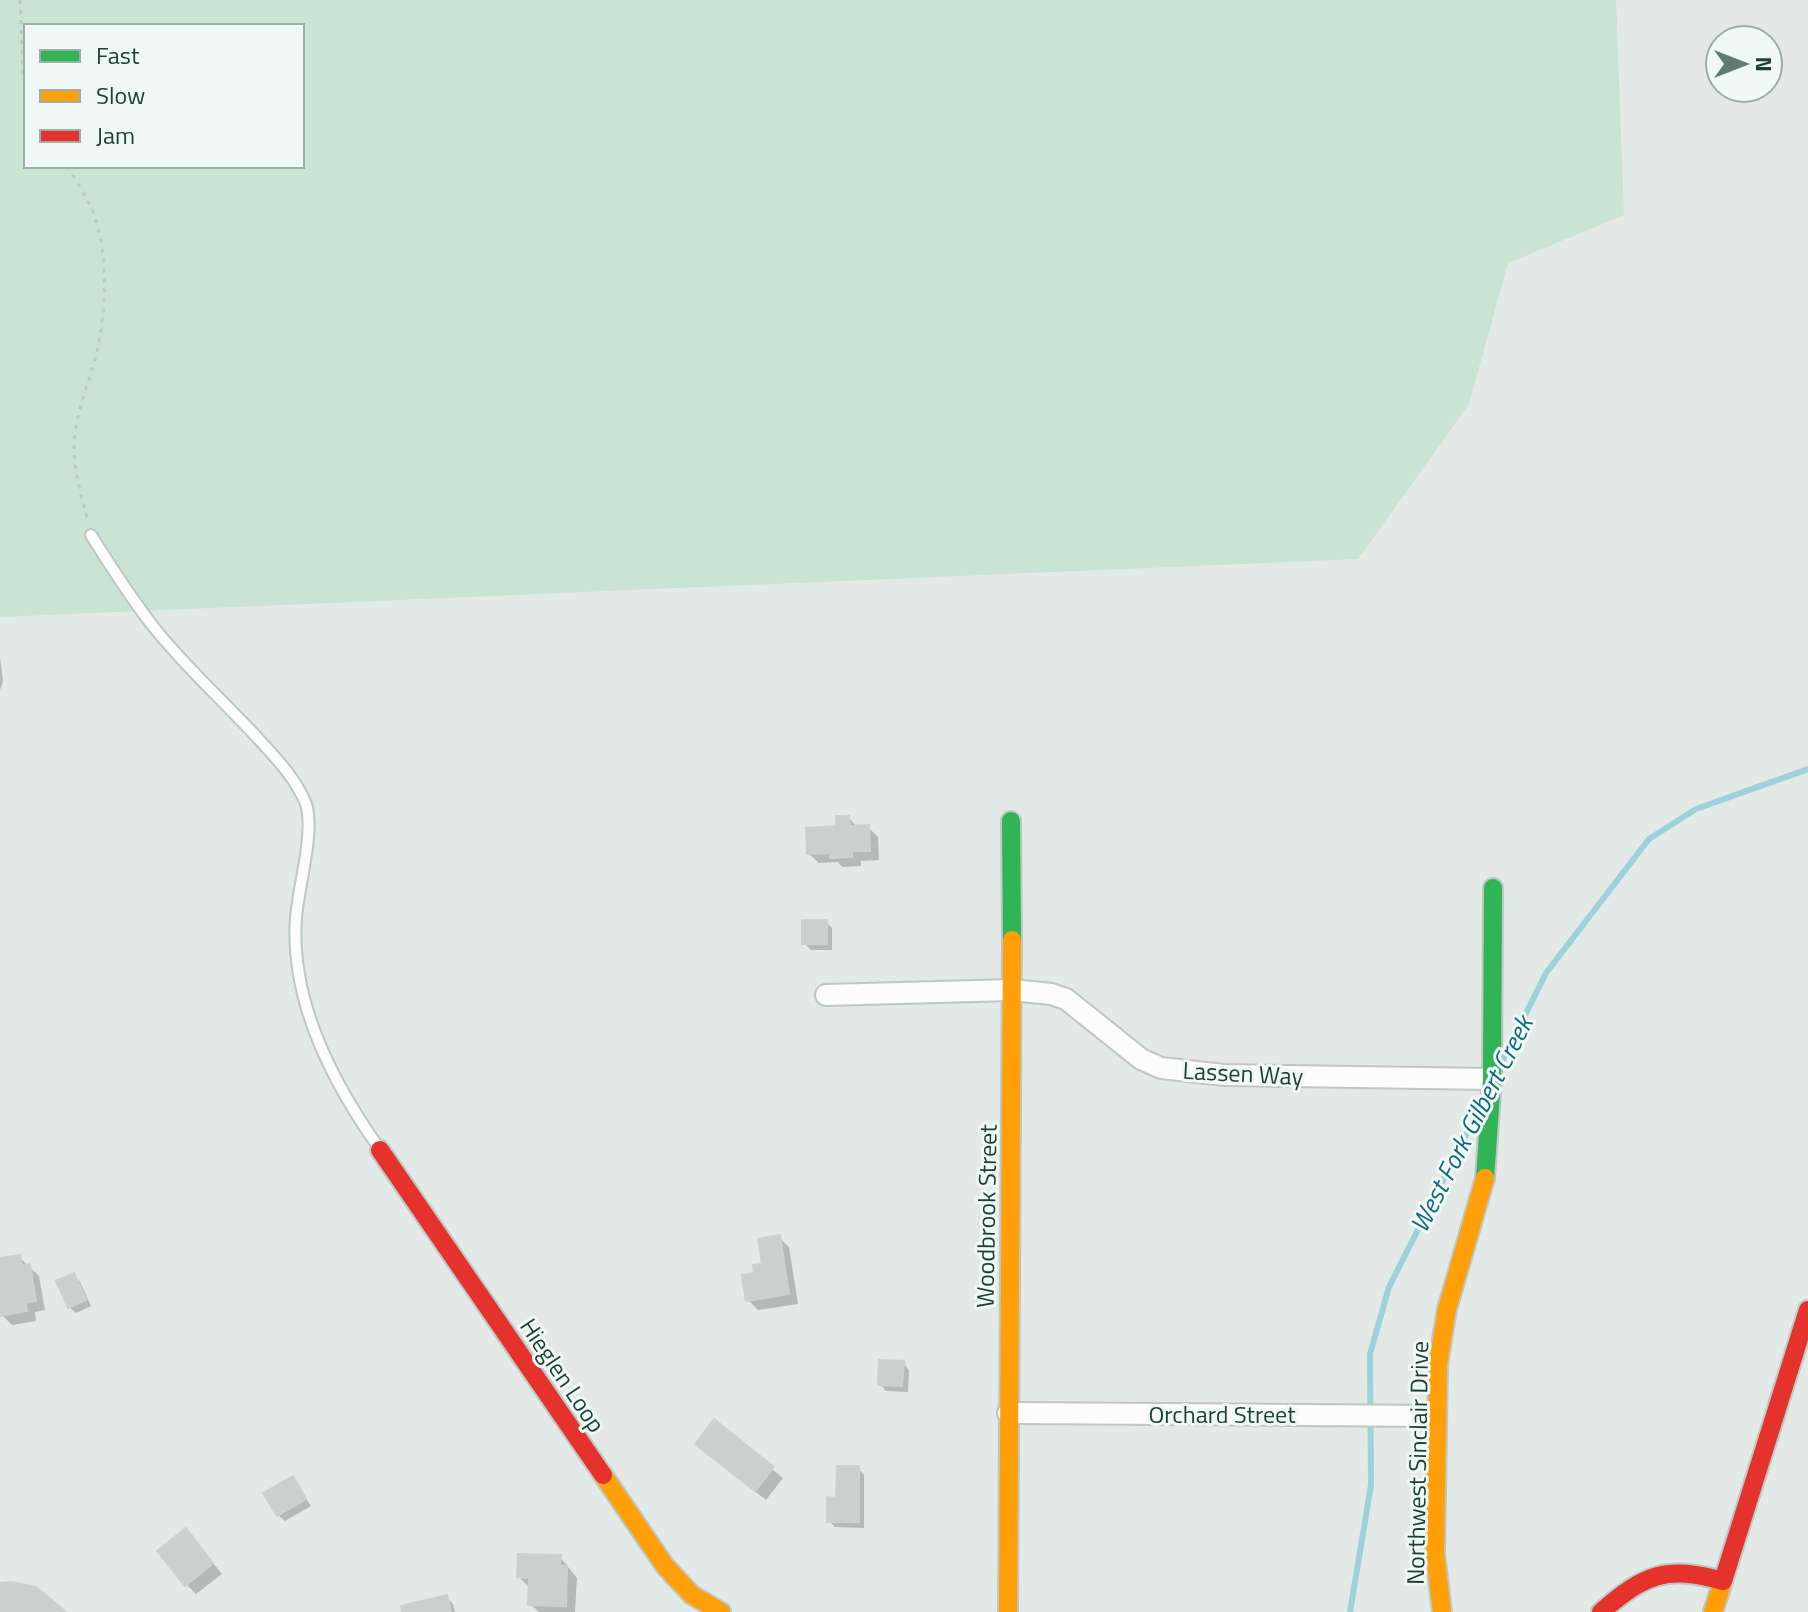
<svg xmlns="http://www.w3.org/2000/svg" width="1808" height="1612" font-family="'Titillium Web',sans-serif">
<rect width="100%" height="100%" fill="#e2e9e6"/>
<path fill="#c9e4d2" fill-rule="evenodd" d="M0,0H1616L1624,215L1508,263L1469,404L1358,559L0,617ZM26,26H302V166H26Z"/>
<path fill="#0003" d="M0,657L3,681L0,690Z
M849,818L858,828L868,827L878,837L879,860L861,861V866L842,867L838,862L819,863L808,853Z
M826,922L832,928V950H811L804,943Z
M779,1237L789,1247L798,1304L758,1310L748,1300L757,1275Z
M19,1257L39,1276L45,1310L35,1312L36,1321L12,1325L2,1315L0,1260Z
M74,1275L80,1282L91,1306L76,1313L69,1307Z
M903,1363L909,1370L908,1392L886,1391L880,1384Z
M714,1422L783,1478L766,1500L707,1453Z
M858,1468L864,1475V1528L835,1527L829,1521L838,1500Z
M293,1479L311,1506L285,1521L278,1515Z
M195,1541L222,1574L196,1594L186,1584Z
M560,1557L577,1578L575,1612H539L530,1604L529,1587L519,1577Z
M446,1597L453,1604L455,1612H405Z"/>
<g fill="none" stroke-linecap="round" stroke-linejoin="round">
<path stroke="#9dd2dc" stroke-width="6" d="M1503,1060L1546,973L1649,839L1696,809L1808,769
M1350,1612L1371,1485L1370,1354L1389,1287L1479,1109"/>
</g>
<path fill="#c9d0cd" stroke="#cbd2cf" stroke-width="2" d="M836,816H849L850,826L869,825L870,851H852V857L830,858V853L807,854L806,828L836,826Z
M802,920H827V944H802Z
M780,1235L789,1294L746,1301L742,1275L754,1273L753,1265L762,1264L758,1239Z
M20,1255L22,1265L30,1264L36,1301L26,1302L27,1311L0,1316V1258Z
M74,1273L86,1300L68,1308L56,1281Z
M879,1360L904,1361L902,1386L878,1385Z
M714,1419L774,1467L755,1491L695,1444Z
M837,1466H859V1522H827V1497L836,1498Z
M293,1476L306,1499L277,1516L263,1493Z
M186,1528L213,1563L185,1586L157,1551Z
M518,1554L561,1555L560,1566H567L566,1606L528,1605L529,1578L517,1577Z
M11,1582L36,1587L66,1612H0V1583Z
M447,1595L451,1612H402L401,1606Z"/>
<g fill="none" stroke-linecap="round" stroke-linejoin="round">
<defs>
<path id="lane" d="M91,535C111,567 132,600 156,630C185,666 220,698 252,732C272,754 295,776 306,804C315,832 298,888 296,918C290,1001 332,1082 379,1148"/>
<path id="street" d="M826,995L1012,990L1051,994L1066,999L1141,1059L1161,1068L1224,1075L1492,1079
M1008,1413L1436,1416"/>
<path id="fast" d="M1011,821L1012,940
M1485,1178L1492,1079L1493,888"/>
<path id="slow" d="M603,1475L665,1566L692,1595L721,1612
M1008,1612L1012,940
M1442,1612L1435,1553L1438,1364L1447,1309L1485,1178
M1713,1612L1723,1581"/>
<path id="jam" d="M380,1150L603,1475
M1601,1612C1645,1574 1666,1565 1723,1581L1808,1310"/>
</defs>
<use href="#lane" stroke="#bfc6c3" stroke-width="14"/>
<use href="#street" stroke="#bfc6c3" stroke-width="24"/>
<use href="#fast" stroke="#bdc7c3" stroke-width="22"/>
<use href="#slow" stroke="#bdc7c3" stroke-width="22"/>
<use href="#jam" stroke="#bdc7c3" stroke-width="22"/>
<path stroke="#bfcac6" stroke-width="3" stroke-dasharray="4 6" stroke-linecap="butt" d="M20,0L23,73L26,80
M68,166C76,182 88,198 94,215C108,254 106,303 99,343C92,377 76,409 74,444C73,470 82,497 88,522"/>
<use href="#lane" stroke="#fbfcfb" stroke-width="10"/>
<use href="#street" stroke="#fbfcfb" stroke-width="20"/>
<use href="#fast" stroke="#30b455" stroke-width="18"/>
<use href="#slow" stroke="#ff9f0a" stroke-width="18"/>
<use href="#jam" stroke="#e5322d" stroke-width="18"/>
</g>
<g text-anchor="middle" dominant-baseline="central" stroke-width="6" stroke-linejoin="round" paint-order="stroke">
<g font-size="24" fill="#1e3e36" stroke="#eff8f4">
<text transform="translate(1243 1073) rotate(3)">Lassen Way</text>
<text transform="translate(986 1216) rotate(-89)">Woodbrook Street</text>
<text transform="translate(563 1375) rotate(56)">Hieglen Loop</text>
<text x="1222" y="1414">Orchard Street</text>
<text transform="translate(1417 1463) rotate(-89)">Northwest Sinclair Drive</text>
</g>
<g font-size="26" font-style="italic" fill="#126a7f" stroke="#eff8f4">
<text transform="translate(1471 1124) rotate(-63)">West Fork Gilbert Creek</text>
</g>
</g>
<rect x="24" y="24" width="280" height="144" fill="#eff8f4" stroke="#9baea8" stroke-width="2"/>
<rect x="40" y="50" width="40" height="12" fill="#30b455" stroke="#9baea8" stroke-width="2"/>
<text x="96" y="64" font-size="24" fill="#1e3e36">Fast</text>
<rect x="40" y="90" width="40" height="12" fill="#ff9f0a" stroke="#9baea8" stroke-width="2"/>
<text x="96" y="104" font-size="24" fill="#1e3e36">Slow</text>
<rect x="40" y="130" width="40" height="12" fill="#e5322d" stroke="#9baea8" stroke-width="2"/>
<text x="96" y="144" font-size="24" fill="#1e3e36">Jam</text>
<g transform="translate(1744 64) rotate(90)"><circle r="38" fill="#eff8f4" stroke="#9baea8" stroke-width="2"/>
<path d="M0-6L14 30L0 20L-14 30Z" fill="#637a74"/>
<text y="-12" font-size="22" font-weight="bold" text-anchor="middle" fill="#1e3e36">N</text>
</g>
</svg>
